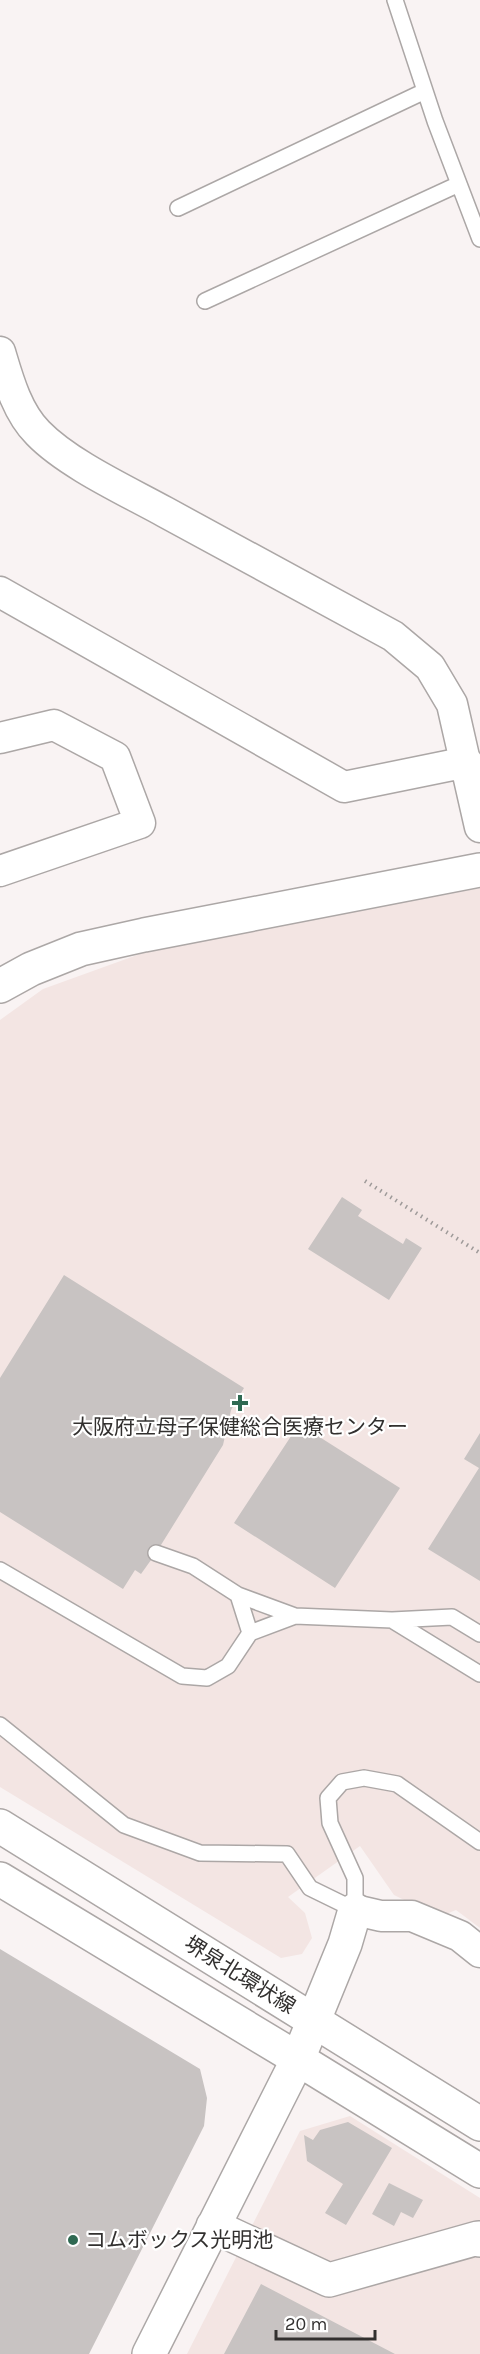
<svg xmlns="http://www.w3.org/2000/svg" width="480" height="2354" font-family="Karla,'Noto Sans JP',sans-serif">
<rect width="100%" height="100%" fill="#f9f3f3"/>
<path fill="#f3e5e3" d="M480,888V1928L456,1910L439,1917L394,1895L360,1846L288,1897L305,1913L312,1938L302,1954L281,1958L0,1787V1020L43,989L151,950Z
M350,2116L480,2198V2354H187L300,2131Z"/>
<path fill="#c8c3c2" d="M342,1197L362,1210L358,1216L403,1244L406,1238L422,1248L389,1300L308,1249Z
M64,1275L244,1388L231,1410L223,1445L156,1553L141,1574L135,1570L123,1589L0,1512V1378Z
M299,1424L400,1488L335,1588L234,1523Z
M480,1433V1581L428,1549L479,1468L464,1459Z
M0,1949L200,2069L207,2098L204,2126L89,2354H0Z
M348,2122L392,2148L346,2225L325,2213L343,2184L307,2161L304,2135L313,2140L320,2130Z
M389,2183L423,2200L413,2218L401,2212L394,2226L372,2214Z
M261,2284L395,2354H224Z"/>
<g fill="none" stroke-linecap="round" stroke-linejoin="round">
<defs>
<path id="service" d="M395,0L435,121L480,239
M178,208L425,91
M205,301L459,184
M156,1553L193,1566L238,1595L295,1616
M0,1570L182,1676L207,1678L228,1666L250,1633L295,1616L392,1620L452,1617L480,1634
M238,1595L250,1633
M392,1620L480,1674
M0,1725L124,1825L200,1853L287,1854L310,1888L355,1910V1878L330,1823L328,1798L342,1782L364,1778L397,1784L480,1842"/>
<path id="minor" d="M0,352C8,379 17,412 38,433C68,464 127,491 165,512C241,553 317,594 393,636L430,667L452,704L480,827
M0,592L344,787L467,762
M0,738L54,725L115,757L140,823L0,871
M355,1910L381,1916H412L460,1936L480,1952"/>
<path id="tertiary" d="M0,986L31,969L81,949L144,935L480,870
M213,2226L329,2280L478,2238L480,2240
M149,2354L298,2059L345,1944L355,1910"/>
<path id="secondary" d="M0,1826L480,2124
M0,1879L298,2059L480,2171"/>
</defs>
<use href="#service" stroke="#aca7a6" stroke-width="18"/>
<use href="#minor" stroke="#aca7a6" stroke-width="33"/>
<use href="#tertiary" stroke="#aca7a6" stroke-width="36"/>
<use href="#secondary" stroke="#aca7a6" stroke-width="36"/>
<path stroke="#9e9a99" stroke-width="4" stroke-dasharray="1.5 4.5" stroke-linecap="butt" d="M365,1181L480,1253"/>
<use href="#service" stroke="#fff" stroke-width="15"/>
<use href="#minor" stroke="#fff" stroke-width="30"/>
<use href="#tertiary" stroke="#fff" stroke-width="33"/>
<use href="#secondary" stroke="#fff" stroke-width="33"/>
</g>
<g fill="#2f6952" stroke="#fff" stroke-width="2">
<path d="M237 1394h6v6h6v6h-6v6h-6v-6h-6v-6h6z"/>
<circle cx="73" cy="2240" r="6"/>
</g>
<g text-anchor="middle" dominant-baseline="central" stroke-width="4.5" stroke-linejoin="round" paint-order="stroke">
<g font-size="21" fill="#32302f" stroke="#fff">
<text x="240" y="1427">大阪府立母子保健総合医療センター</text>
<text x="85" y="2240" text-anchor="start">コムボックス光明池</text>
</g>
<g font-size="21" fill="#32302f" stroke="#fff">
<text transform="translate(240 1975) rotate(32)">堺泉北環状線</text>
</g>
</g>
<path d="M276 2330v9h99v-9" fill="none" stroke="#32302f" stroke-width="3"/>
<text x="285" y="2330" font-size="18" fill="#32302f" stroke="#ffffff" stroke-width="4.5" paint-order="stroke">20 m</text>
</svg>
